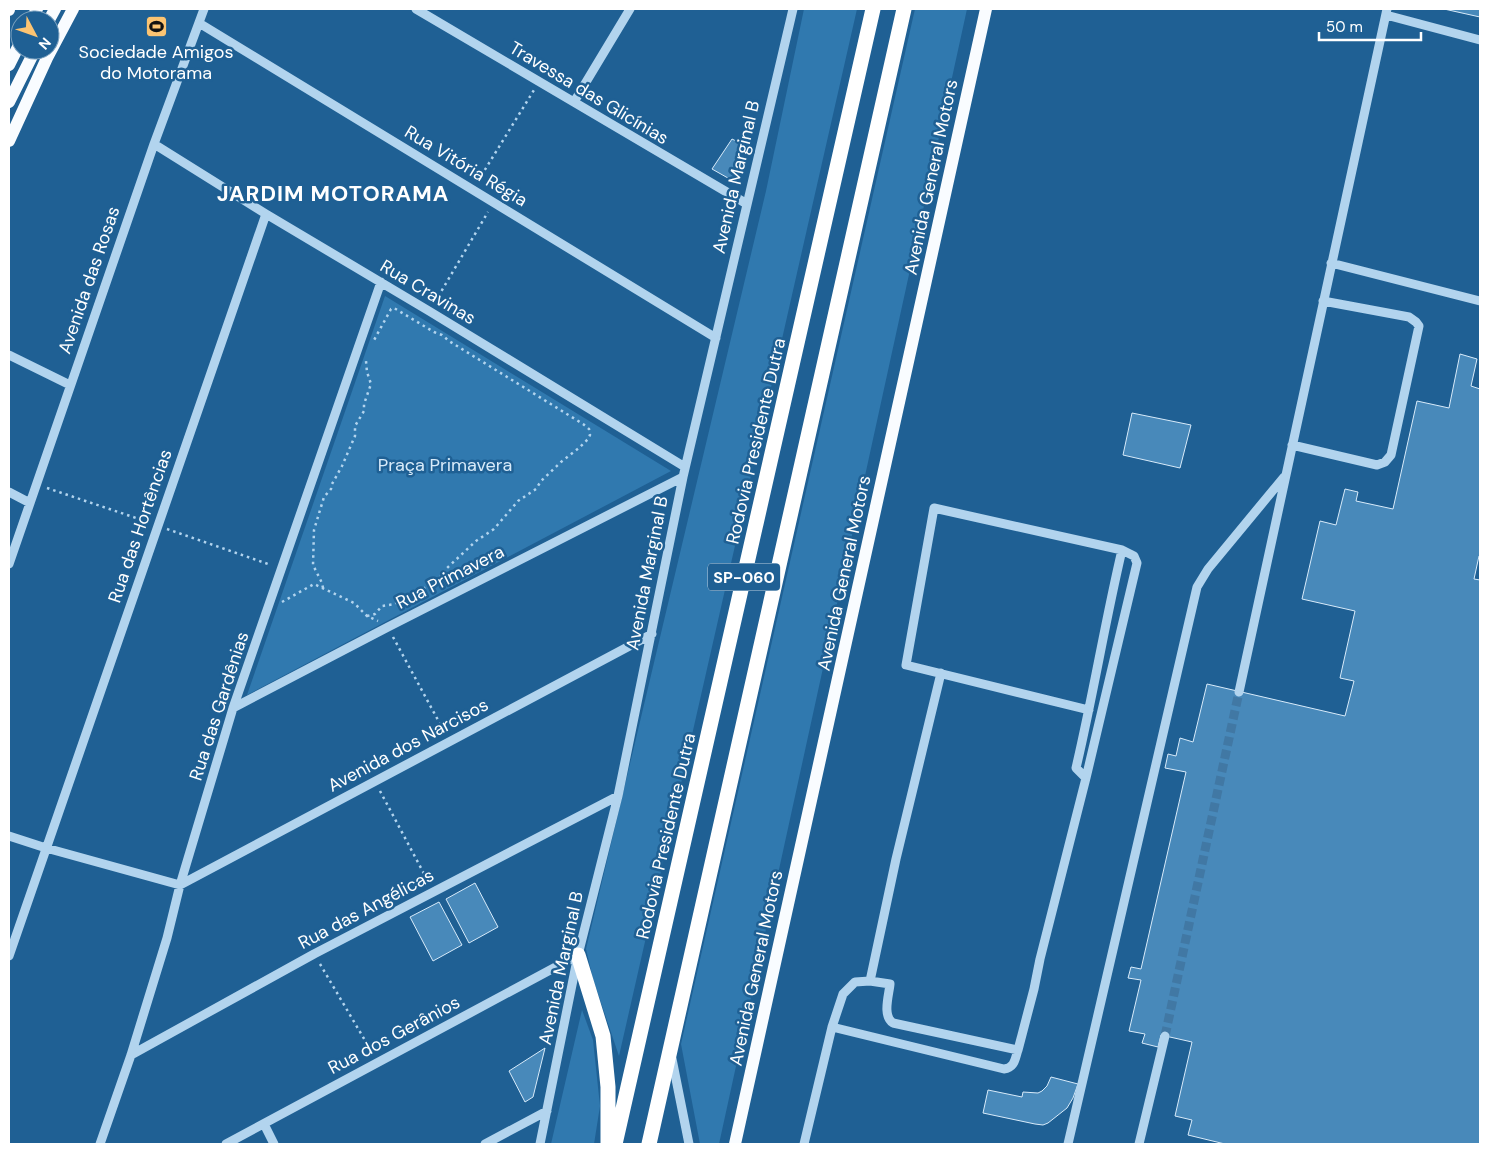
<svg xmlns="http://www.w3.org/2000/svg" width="1489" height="1153" font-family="'DM Sans',sans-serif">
<rect width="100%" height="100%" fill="#1f6094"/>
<path fill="#3079af" d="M804,9H857L619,1056L593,979L586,949L766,191Z
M915,9H967L719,1144H700L681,1044Z
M385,296L671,471L247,695Z
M582,1010L593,1040L600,1106L594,1144H551Z"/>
<path fill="#4889ba" stroke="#d8ebfa" d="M1444,9H1480V17Z
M732,139L742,144V170L735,182L712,169Z
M1460,354L1477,359L1471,386L1480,389V556H1479L1474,579L1480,580V1144H1225L1188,1135L1192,1120L1175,1116L1192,1042L1161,1035L1158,1047L1142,1043L1145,1034L1129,1031L1141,980L1128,978L1131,967L1141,969L1186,772L1165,768L1168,754L1176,756L1180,738L1193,742L1207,684L1345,716L1354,681L1340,678L1355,611L1302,599L1320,521L1336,525L1345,489L1358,492L1356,501L1393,509L1417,401L1449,408Z
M1132,413L1191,425L1180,468L1123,455Z
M475,883L498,927L469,943L446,899Z
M439,902L462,945L433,961L410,917Z
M545,1048L533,1097L525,1102L509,1071Z
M1051,1077L1078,1084L1073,1098L1067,1108L1048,1123L1043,1125L1035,1124L983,1113L988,1090L1022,1097L1023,1092L1038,1093L1042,1091L1047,1086Z"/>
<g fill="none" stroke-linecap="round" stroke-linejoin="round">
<path stroke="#4178a4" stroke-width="9" stroke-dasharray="9 4.5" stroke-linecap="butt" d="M1165,1036L1239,692"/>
<path stroke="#b2d4ee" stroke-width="2.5" stroke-dasharray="2.5 4" stroke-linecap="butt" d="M478,181L534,90
M435,302L488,212
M47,488L148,522
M167,529L271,565
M323,588L322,583L313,565L314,530L324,497L331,489L332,484L342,466L355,436V426L364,411V404L371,384L367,372L366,361
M282,602L314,584L354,603L367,616L378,621
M367,616L375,614L382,606L395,604L400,601L413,598L421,590L438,580L447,568L476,541L494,529L518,501L536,489L541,481L561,462L579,448L588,439L590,435L589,429L583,424L449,341L442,335L434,332L394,308L391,309L373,342
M393,637L445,733
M380,791L429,883
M320,964L373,1054"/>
<path stroke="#b2d4ee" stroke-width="9" d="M416,9L747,204
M1386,15L1480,40
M199,23L716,338
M574,102L630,9
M154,144L266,214L429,311L685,467
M1331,263L1480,301
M9,355L70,385
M1292,445L1377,465L1385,462L1391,455L1419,326L1416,322L1409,317L1323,301
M9,492L30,503
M9,564L154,144L204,9
M1239,692L1387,9
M233,708L388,627L683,477
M1086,778L1076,768C1093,696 1105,622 1122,550
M9,836L46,848L180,885L652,634
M9,956L266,214
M870,981L896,859L941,673
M832,1027L1004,1069C1015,1068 1015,1058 1018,1050
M131,1055L314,954L618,796
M672,1059L689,1144
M264,1124L274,1144
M100,1144L131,1055L167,938L180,885L233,708L381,282
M226,1144L578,955
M485,1144L547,1111
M540,1144L578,955L618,796L683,477L793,9
M804,1144L832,1027L843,994L855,982L870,981L890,984C889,995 882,1016 893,1023L1018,1050L1034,989L1040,959L1086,778L1137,563L1134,556L1122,550L934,508L906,665L1089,710
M1068,1144L1197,587L1208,569L1284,477
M1139,1144L1165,1036"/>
<path stroke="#f9fcff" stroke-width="12" d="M9,10V9
M31,20L37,9
M49,20L55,9
M9,65L20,43
M9,102L35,50
M9,141L47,58L73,9
M735,1144L986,9"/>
<path stroke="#fff" stroke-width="15" d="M578,955L603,1036L608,1087V1144
M615,1144L873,9
M649,1144L904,9"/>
</g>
<defs>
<symbol id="stadium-square" viewBox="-11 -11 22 22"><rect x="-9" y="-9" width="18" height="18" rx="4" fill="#fcc472" stroke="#1f6094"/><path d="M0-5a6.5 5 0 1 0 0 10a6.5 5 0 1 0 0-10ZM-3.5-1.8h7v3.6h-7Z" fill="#111"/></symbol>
</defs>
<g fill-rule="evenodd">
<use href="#stadium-square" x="144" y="14" width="25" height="25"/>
</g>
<g text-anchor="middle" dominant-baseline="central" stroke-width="5" stroke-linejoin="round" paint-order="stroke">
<rect fill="#1f6094" stroke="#bccfdf" stroke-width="1" x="708" y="563.5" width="72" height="27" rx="4"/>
<g font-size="16" font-weight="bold" fill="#fff">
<text x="744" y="577">SP-060</text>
</g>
<g font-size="18" fill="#fff" stroke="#1f6094">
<text x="156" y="52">Sociedade Amigos<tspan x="156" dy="21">do Motorama</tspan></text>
</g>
<g font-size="18" fill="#fff" stroke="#1f6094">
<text transform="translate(589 93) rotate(31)">Travessa das Glicínias</text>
<text transform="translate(466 166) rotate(31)">Rua Vitória Régia</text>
<text transform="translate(736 177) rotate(-77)">Avenida Marginal B</text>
<text transform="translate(931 177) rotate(-78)">Avenida General Motors</text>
<text transform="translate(89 280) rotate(-71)">Avenida das Rosas</text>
<text transform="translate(428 292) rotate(31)">Rua Cravinas</text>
<text transform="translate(756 441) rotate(-77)">Rodovia Presidente Dutra</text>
<text transform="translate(140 526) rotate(-71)">Rua das Hortências</text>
<text transform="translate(647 573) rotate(-79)">Avenida Marginal B</text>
<text transform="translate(844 573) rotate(-78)">Avenida General Motors</text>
<text transform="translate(450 577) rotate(-27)">Rua Primavera</text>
<text transform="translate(219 706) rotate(-72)">Rua das Gardênias</text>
<text transform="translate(408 745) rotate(-28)">Avenida dos Narcisos</text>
<text transform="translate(666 836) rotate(-77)">Rodovia Presidente Dutra</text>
<text transform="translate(366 909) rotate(-28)">Rua das Angélicas</text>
<text transform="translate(561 968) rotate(-78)">Avenida Marginal B</text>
<text transform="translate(756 968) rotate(-78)">Avenida General Motors</text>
<text transform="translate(394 1035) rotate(-28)">Rua dos Gerânios</text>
</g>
<g font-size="18" fill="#d8ebfa" stroke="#1f6094">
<text x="445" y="465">Praça Primavera</text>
</g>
<g font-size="22" font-weight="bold" letter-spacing="1" fill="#fff" stroke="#1f6094">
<text x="333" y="193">JARDIM MOTORAMA</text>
</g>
</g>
<rect width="1489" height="1153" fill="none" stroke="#ffffff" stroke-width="20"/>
<g transform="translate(35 35) rotate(131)"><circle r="24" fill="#1f6094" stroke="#79a0bf"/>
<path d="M0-4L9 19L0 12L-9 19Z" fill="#fcc472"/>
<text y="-8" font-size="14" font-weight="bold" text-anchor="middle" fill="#ffffff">N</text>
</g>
<path d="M1319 32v8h102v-8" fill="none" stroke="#ffffff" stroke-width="2.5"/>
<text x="1326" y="32" font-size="15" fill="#ffffff" stroke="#1f6094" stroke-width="4" paint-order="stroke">50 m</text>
</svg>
